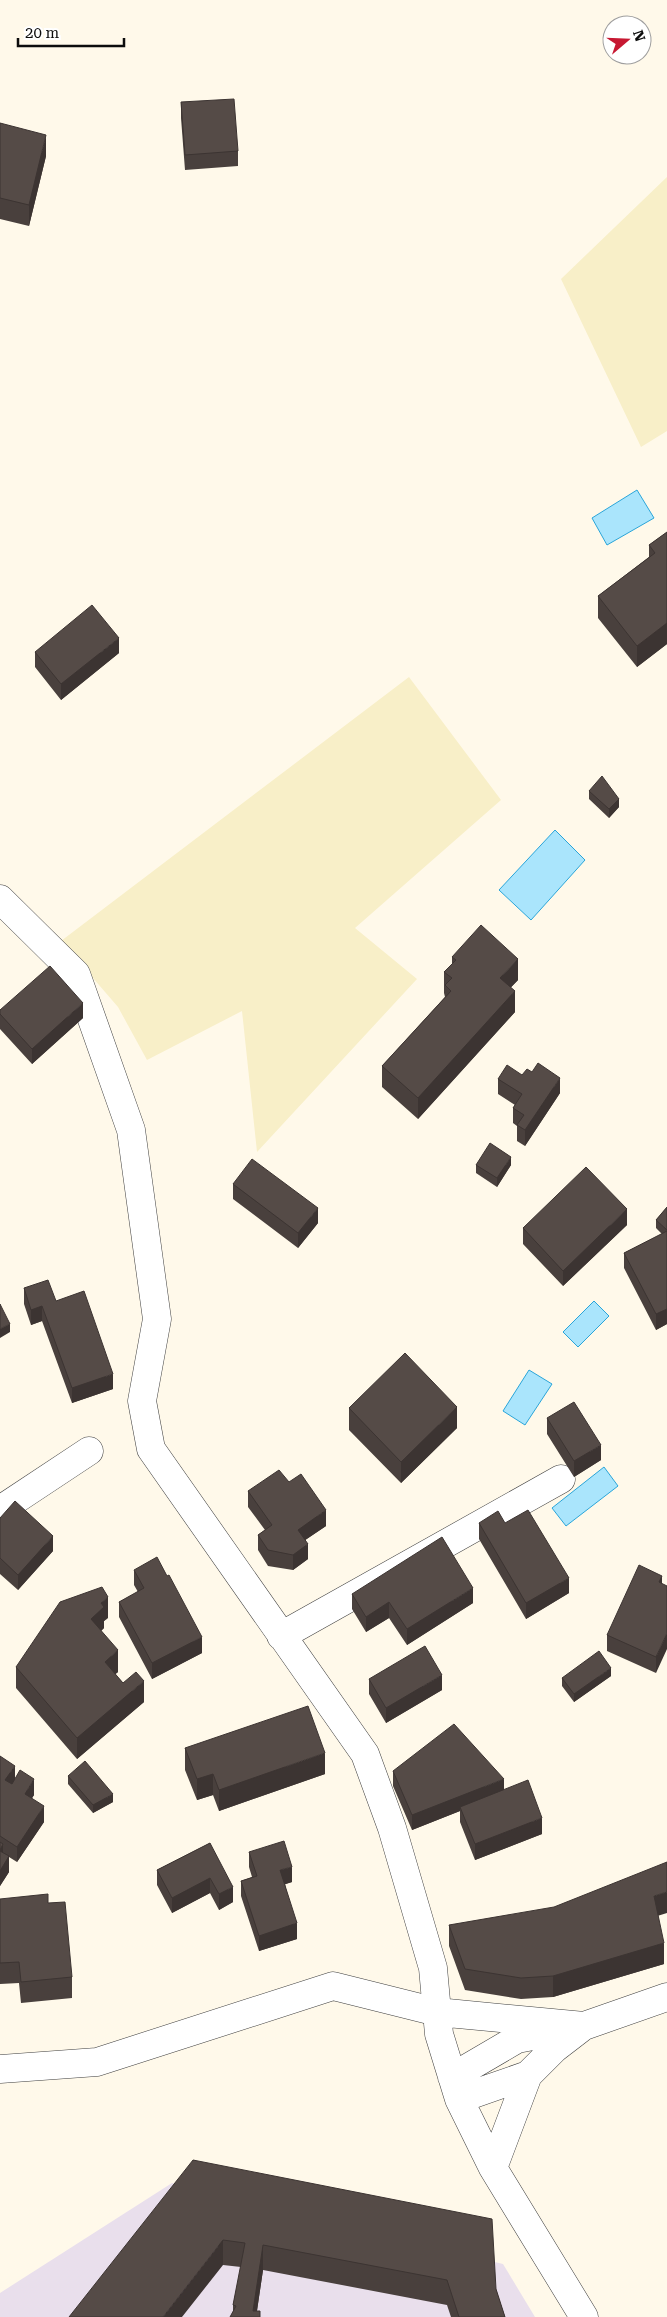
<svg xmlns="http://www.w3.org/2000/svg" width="667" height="2317" font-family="'Roboto Serif',serif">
<rect width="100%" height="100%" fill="#fff9ea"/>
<path fill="#e9dfec" d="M172,2183L503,2264L535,2317H0V2293Z"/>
<path fill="#f8efc8" d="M667,177V431L641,447L561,279Z
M409,677L501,800L355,928L417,979L257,1152L242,1011L147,1060L118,1007L61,941Z"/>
<path fill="#aae5fc" stroke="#2aa5d9" d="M637,490L654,518L607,545L592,518Z
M555,830L585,860L531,920L499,890Z
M594,1301L609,1316L578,1347L563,1332Z
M529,1370L552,1384L525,1425L503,1411Z
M604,1467L618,1486L566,1526L552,1508Z"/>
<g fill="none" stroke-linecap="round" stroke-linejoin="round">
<defs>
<path id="street" d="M0,899L76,974L131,1130L157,1319L142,1401L151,1449L365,1754L392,1828L433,1968L439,2034L459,2099L493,2168L584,2317
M0,1513L6,1506L89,1451
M281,1636L561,1479
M0,2069L97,2062L333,1986L437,2012L584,2026
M452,2077L517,2039L584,2026L667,1997
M459,2099L528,2075
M493,2168L528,2075L554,2049L580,2029"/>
</defs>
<use href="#street" stroke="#3f3f3f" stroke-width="29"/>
<use href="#street" stroke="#fff" stroke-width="28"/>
</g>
<path fill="#49403d" d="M181,102L238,151V166L185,170L181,118Z
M0,123L46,156L29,226L0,219Z
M667,532V644L637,667L598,618V596L649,557V545Z
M35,652L119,653L61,700L35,667Z
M589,791L619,807L609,818L589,799Z
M452,957L518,980L511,987L515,1012L418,1119L382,1087V1066L445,997L444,993V972L452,964Z
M0,1010L83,1018L32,1064L0,1029Z
M532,1072L560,1093L525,1146L517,1141V1126L513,1123V1108L515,1105L498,1094V1079L522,1075Z
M476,1165H511L497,1187L476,1173Z
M233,1184L318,1223L298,1248L233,1199Z
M667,1207V1324L656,1330L624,1268V1253L662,1234L656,1228V1220Z
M627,1225L563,1286L523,1244V1228Z
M24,1288L56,1301L113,1389L72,1403L42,1321L31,1325L24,1304Z
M349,1408L457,1428L401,1483L349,1430Z
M547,1418L601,1460L574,1477L547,1434Z
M289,1482L326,1526L305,1540L308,1559L293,1570L268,1566L258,1550V1535L265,1530L248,1507V1491Z
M0,1518L53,1551L18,1590L0,1574Z
M479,1523H505L569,1593L526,1619L479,1539Z
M134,1570L202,1653L152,1679L119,1617V1602L138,1592L134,1585Z
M662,1576L656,1673L607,1651V1635Z
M352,1594L473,1603L407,1645L389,1618L366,1632L352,1609Z
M108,1618L104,1621V1628L101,1631L118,1672L115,1674L123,1683L144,1702L77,1759L16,1688V1667Z
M611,1676L574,1702L562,1686V1678Z
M369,1679L442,1690L386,1723L369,1694Z
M185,1748L325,1774L219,1811L213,1795L197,1800L185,1770Z
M0,1756L15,1780L34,1795L32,1798L44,1822L17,1862L9,1857V1872L0,1886Z
M393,1771L504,1790L542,1834L475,1860L460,1822V1811L412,1830L393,1786Z
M68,1776L113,1802L93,1813L68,1784Z
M210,1843L233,1902L219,1910L210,1893L172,1913L157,1885V1870Z
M249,1852L292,1882L285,1884L297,1939L259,1951L241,1896V1881L252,1877L249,1867Z
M0,1899L48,1903L72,1977V1998L21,2003L19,1983L0,1984Z
M658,1915L664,1964L553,1997L521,1999L465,1990L449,1946V1925Z
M193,2160L496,2289L505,2317H451L447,2305L263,2270L257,2311L233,2312V2305L241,2267L223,2265Z"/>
<path fill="#3c3432" d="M46,135V156L29,226V205Z
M667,623V644L637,667V646Z
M119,638V653L61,700V684Z
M619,799V807L609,818V809Z
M518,959V980L500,999V978Z
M515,991V1012L418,1119V1098Z
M83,1003V1018L32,1064V1049Z
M560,1078V1093L525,1146V1130Z
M511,1157V1165L497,1187V1178Z
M318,1208V1223L298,1248V1233Z
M627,1209V1225L563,1286V1271Z
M42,1306V1321L31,1325V1310Z
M667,1309V1324L656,1330V1314Z
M10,1324V1332L0,1338V1329Z
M113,1374V1389L72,1403V1388Z
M457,1407V1428L401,1483V1462Z
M601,1445V1460L574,1477V1461Z
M326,1510V1526L298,1545V1530Z
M53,1536V1551L18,1590V1575Z
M308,1544V1559L293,1570V1555Z
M662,1576V1591L659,1582Z
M569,1578V1593L526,1619V1603Z
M473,1588V1603L407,1645V1629Z
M108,1597V1618L104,1621V1628L91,1640V1619L101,1603Z
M389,1602V1618L366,1632V1617Z
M667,1633V1649L656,1673V1657Z
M202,1637V1653L152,1679V1663Z
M118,1650V1672L105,1683V1662Z
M611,1668V1676L574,1702V1694Z
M442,1675V1690L386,1723V1708Z
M144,1681V1702L77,1759V1738Z
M325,1753V1774L219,1811V1790Z
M15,1766V1781L5,1796V1780Z
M213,1774V1795L197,1800V1779Z
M34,1779V1795L25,1809V1794Z
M504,1779V1794L460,1807V1811L412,1830V1815Z
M113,1794V1802L93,1813V1805Z
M44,1806V1822L17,1862V1847Z
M542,1818V1834L475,1860V1844Z
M3,1844V1860L0,1850Z
M9,1856V1872L0,1886V1871Z
M292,1867V1882L280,1886V1870Z
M210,1878V1893L172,1913V1898Z
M233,1887V1902L219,1910V1894Z
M667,1892V1913L654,1917V1896Z
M297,1923V1939L259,1951V1936Z
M664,1943V1964L553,1997V1976Z
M223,2240V2265L182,2317H163Z
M263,2245V2270L256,2317L253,2311Z"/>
<path fill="#554b47" stroke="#3c3432" d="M234,99L238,151L185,155L181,102Z
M0,123L46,135L29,205L0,198Z
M667,532V623L637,646L598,596L655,553L649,545Z
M92,605L119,638L61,684L35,652Z
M602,776L619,799L609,809L589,791Z
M481,925L518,959L500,978L515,991L418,1098L382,1066L451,991L445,985L452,978L444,972L456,960L452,957Z
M50,966L83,1003L32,1049L0,1014V1010Z
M538,1063L560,1078L525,1130L517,1125L524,1115L513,1108L522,1094L498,1079L507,1065L522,1075L527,1069L532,1072Z
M490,1143L511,1157L497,1178L476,1165Z
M252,1159L318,1208L298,1233L233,1184Z
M586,1167L627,1209L563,1271L523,1228Z
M667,1207V1230L656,1220Z
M667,1231V1309L656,1314L624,1253Z
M48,1280L56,1301L84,1291L113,1374L72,1388L42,1306L31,1310L24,1288Z
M0,1304L10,1324L0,1329Z
M405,1353L457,1407L401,1462L349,1408Z
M574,1402L601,1445L574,1461L547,1418Z
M279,1470L289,1482L301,1474L326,1510L298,1530L308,1544L293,1555L268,1550L258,1535L272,1525L248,1491Z
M15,1501L53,1536L18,1575L0,1558V1518Z
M528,1510L569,1578L526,1603L479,1523L498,1511L505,1523Z
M442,1537L473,1588L407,1629L389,1602L366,1617L352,1594Z
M157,1557L167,1576L169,1575L202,1637L152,1663L119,1602L144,1588L134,1570Z
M639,1565L662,1576L659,1582L667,1586V1633L656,1657L607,1635Z
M102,1587L108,1597L101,1603L104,1607L91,1619L118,1650L105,1662L123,1683L136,1672L144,1681L77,1738L16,1667L60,1602Z
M425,1646L442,1675L386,1708L369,1679Z
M599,1651L611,1668L574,1694L562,1678Z
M308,1706L325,1753L219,1790L213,1774L197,1779L185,1748Z
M454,1724L504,1779L412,1815L393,1771Z
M0,1756L15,1766L5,1780L12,1784L20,1770L34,1779L25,1794L44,1806L17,1847L0,1836Z
M85,1761L113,1794L93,1805L68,1776Z
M528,1780L542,1818L475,1844L460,1807Z
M284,1841L292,1867L280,1870L297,1923L259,1936L241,1881L257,1876L249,1852Z
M0,1842L3,1844L0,1850Z
M210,1843L233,1887L219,1894L210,1878L172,1898L157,1870Z
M0,1851L9,1856L0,1871Z
M667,1862V1892L654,1896L664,1943L553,1976L521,1978L465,1969L449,1925L554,1907Z
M48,1894V1903L65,1902L72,1977L21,1982L19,1962L0,1963V1899Z
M193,2160L492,2219L496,2289L505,2317H459L447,2280L263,2245L253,2311H260V2317H230L236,2306L233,2305L245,2243L223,2240L163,2317H69Z"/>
<g transform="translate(627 40) rotate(71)"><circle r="24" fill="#ffffff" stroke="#9e9e9e"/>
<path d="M0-4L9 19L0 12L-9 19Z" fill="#c71832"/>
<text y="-8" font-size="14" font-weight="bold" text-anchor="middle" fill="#0c0c0c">N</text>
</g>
<path d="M18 38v8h106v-8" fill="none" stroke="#0c0c0c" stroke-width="2.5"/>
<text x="25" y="38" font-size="15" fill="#0c0c0c" stroke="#ffffff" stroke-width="4" paint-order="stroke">20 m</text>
</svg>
